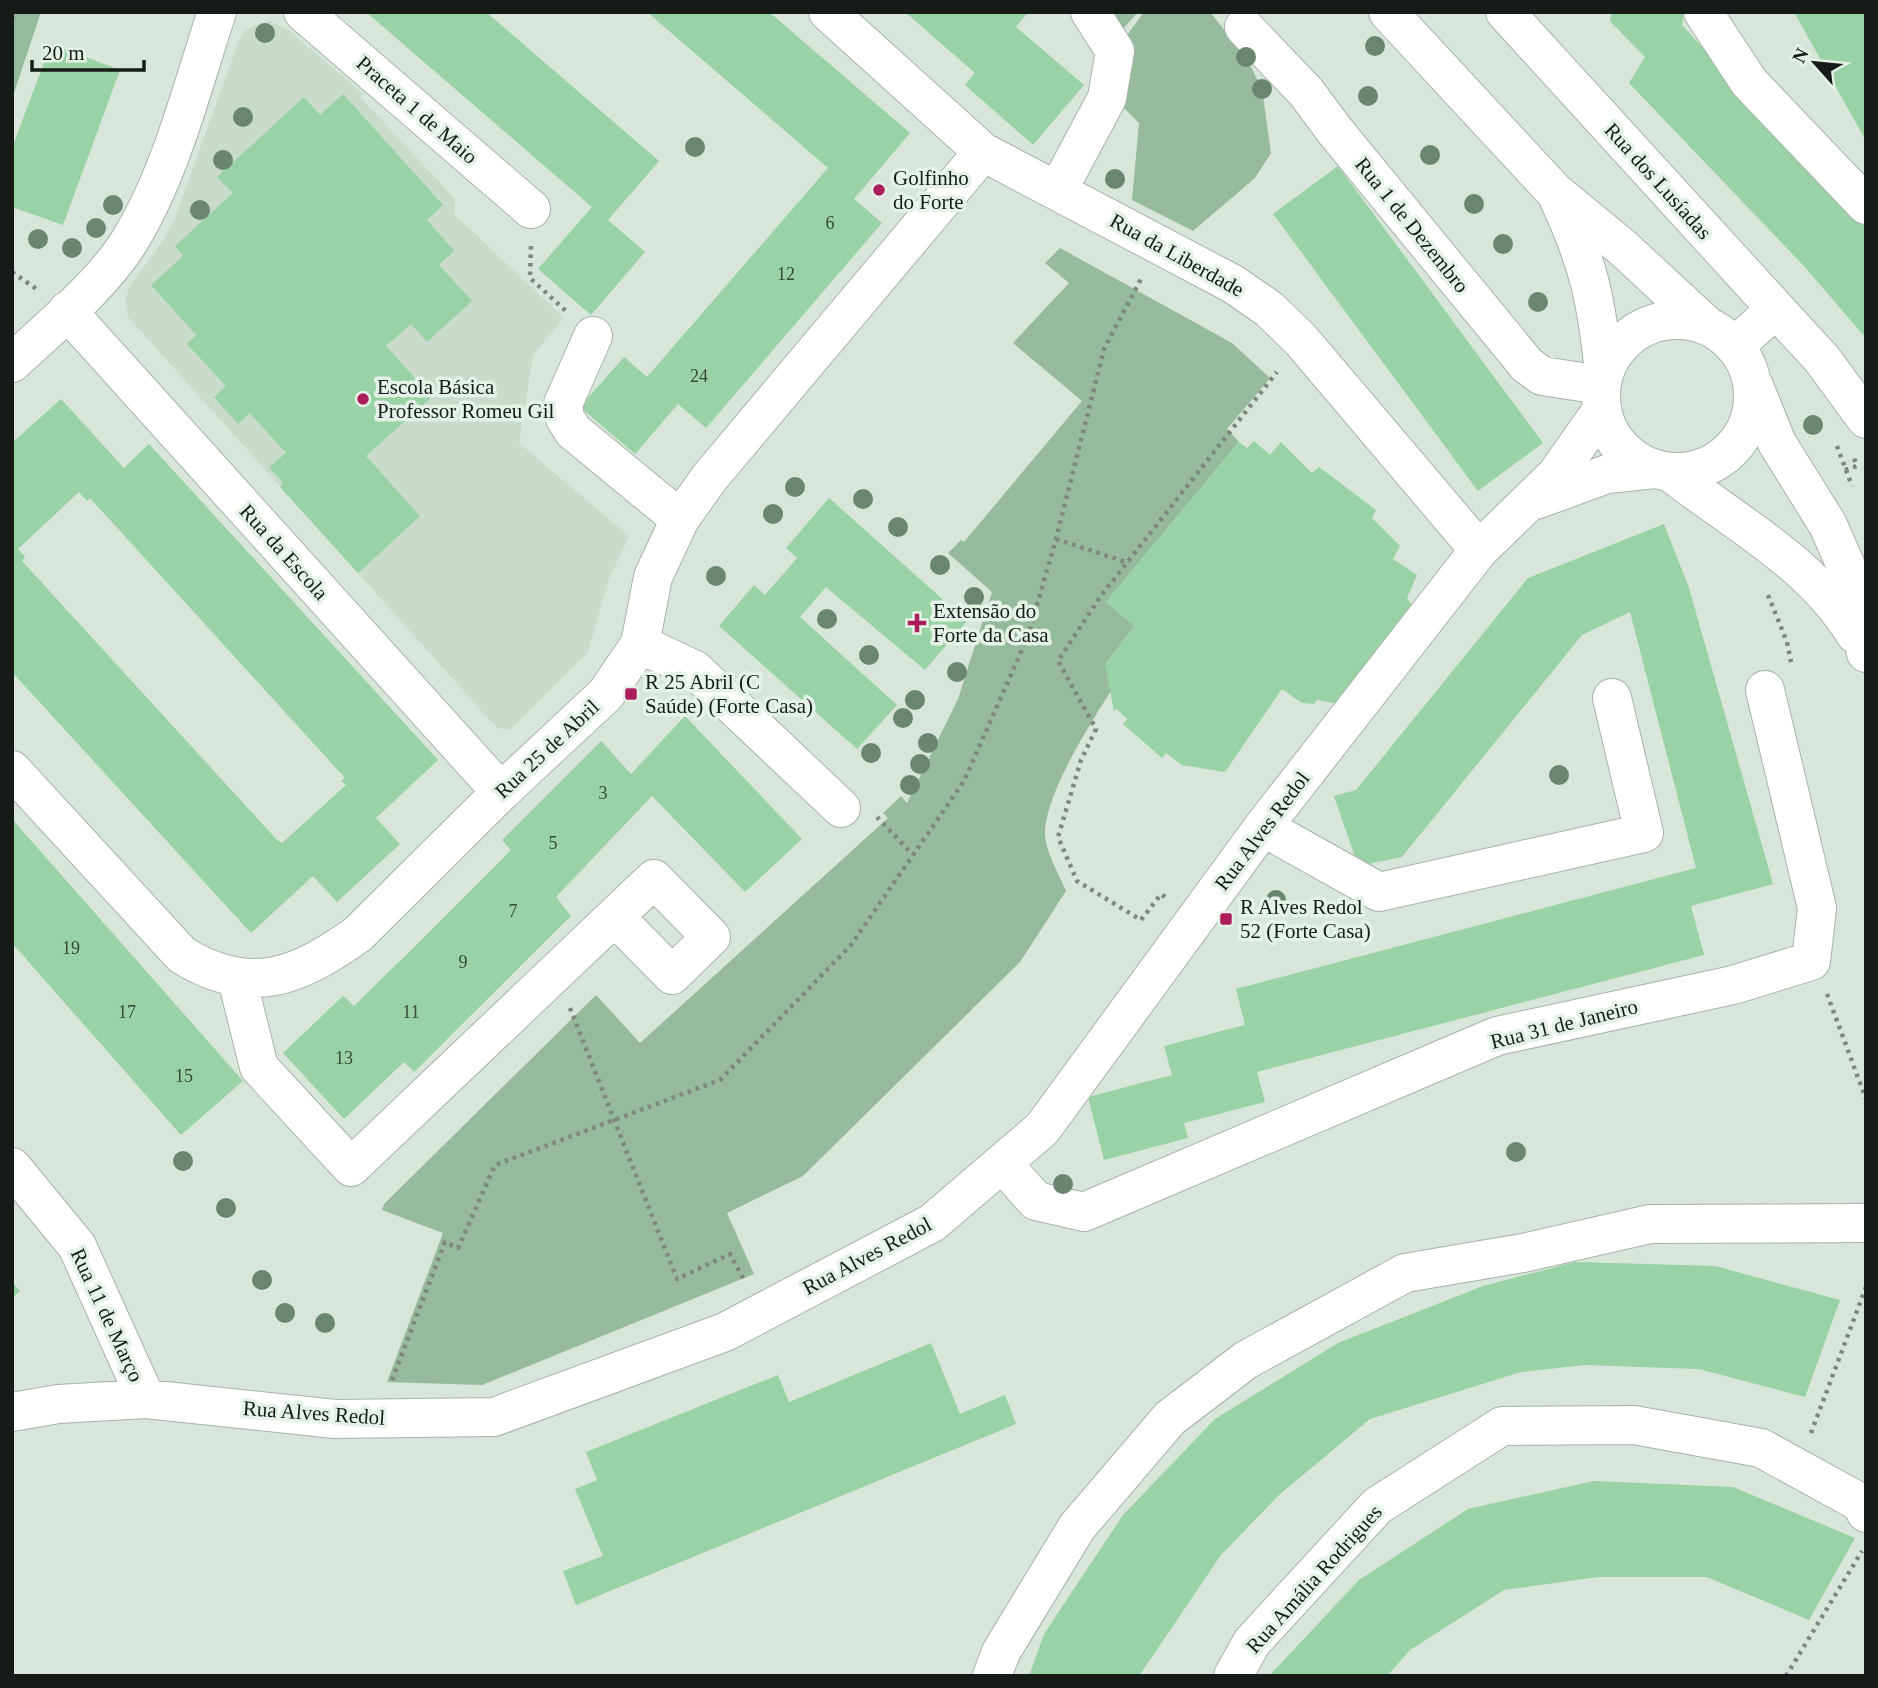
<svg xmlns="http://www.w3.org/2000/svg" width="1878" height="1688" font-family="Georgia,serif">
<rect width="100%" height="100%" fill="#d8e5da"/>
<path fill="#c8dbcc" d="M269,21L287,29L362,93L360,97L455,199L454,214L564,318L533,355L519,443L629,536L609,579L588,652L510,730L497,728L128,317L125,302L129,287L161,244L175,218L239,40L246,29Z"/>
<path fill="#95ba9c" d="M12,12H41L12,99Z
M1098,12H1138L1117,36Z
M1144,12H1210L1246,57L1262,89L1271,153L1255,178L1193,231L1132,200L1139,123L1108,92L1125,38Z
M1060,248L1232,343L1270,378L1227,429L1239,442L1106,602L1135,626L1105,664L1111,691C1090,724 1044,796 1045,835C1046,853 1059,874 1066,891L1020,962L803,1176L727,1213L754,1274L482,1385L387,1382L443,1233L382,1210L384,1204L596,995L640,1043L888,818L883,813L901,796L907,803L958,699L992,592L948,553L961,540L964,542L1082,401L1013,343L1069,283L1045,263Z"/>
<path fill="#98d2a5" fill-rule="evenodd" d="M366,12H486L659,161L608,220L645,252L591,315L538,269L592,207Z
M647,12H769L910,133L854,199L882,223L706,428L678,404L635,454L580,407L624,357L647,377L828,168Z
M905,12H1028L1016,27L1084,85L1033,145L965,85L975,73Z
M1611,12H1684L1682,25L1866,228V338L1803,265L1629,83L1645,57L1610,21Z
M1794,12H1866V141Z
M51,44L120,70L63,225L12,207V148Z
M343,94L443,205L427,220L454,251L439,265L472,301L427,342L411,324L386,346L432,397L366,456L420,516L358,573L280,487L283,483L269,467L286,453L250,413L238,424L214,397L226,386L187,344L196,335L151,285L183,256L175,246L233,193L217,177L304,97L320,115Z
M1338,166L1543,443L1478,491L1273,214Z
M61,399L124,468L149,444L438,760L376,818L400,844L337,902L313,876L251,933L12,672V443ZM79,492L87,501L90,498L345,778L341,781L346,785L282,843L277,840L22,561L25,557L18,549Z
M1254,441L1270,455L1281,442L1312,473L1319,467L1376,510L1372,518L1400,546L1393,559L1417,575L1407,598L1412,606L1340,704L1317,700L1314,704L1302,703L1282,689L1225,772L1182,765L1166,753L1162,758L1123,724L1127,719L1117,709L1114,711L1105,664L1135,626L1106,602L1239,442L1247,448Z
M829,498L967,621L925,670L826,587L800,617L897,705L857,749L719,626L754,585L765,595L797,558L786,548Z
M1664,524L1689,588L1773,884L1691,906L1704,955L1257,1072L1265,1102L1184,1123L1188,1138L1104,1160L1088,1097L1172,1075L1164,1046L1245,1025L1236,989L1696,868L1630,612L1582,635L1402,857L1358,866L1334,796L1356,790L1528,578Z
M685,716L802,839L745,892L652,796L556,897L571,916L414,1072L404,1062L344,1119L283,1053L343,996L354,1006L408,953L511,850L502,840L601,741L631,774Z
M12,819L243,1081L181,1135L12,943Z
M1575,1262L1715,1266L1840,1300L1805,1397L1699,1369L1585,1365L1521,1372L1370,1419L1279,1495L1221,1555L1139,1676H1029L1044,1634L1123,1515L1215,1419L1338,1343L1483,1286Z
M12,1282L20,1291L12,1298Z
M931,1343L960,1414L1005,1395L1016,1424L576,1605L563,1571L603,1556L575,1489L597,1480L586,1452L778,1375L789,1402Z
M1594,1481L1733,1487L1855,1538L1809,1620L1707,1577H1598L1504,1590L1410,1650L1387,1676H1269L1359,1580L1468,1509Z"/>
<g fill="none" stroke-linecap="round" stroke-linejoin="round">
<defs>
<path id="minor" d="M303,12L531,209
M828,12L983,152L1233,284L1269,309L1301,340L1479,550
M1505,12L1776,309L1736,345
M1703,12L1749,82L1866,205
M1244,27L1306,92L1335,131L1527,365L1542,376L1601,385
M1058,190L1107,98L1115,51L1090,12
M1776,309L1822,359L1866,419
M67,311L501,792
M593,336L563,404L565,418L573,431L680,519
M12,363C49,328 99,288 127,245C171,175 191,90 217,12
M1536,500L1607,474L1655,469
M640,644L695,670L841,808
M12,770L182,955C250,997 298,977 358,934L501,792L606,694L640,644L653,577L680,519L710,477L983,152
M1263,827L1379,892L1644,833L1612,698
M237,979L259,1067L351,1167L654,879L711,937L672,975L615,917
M1002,1163L1036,1201L1084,1212L1497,1036L1733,985L1811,961L1817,908L1765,690
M12,1167L77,1246L146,1399
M12,1412L58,1404L146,1399L335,1419L494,1417L725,1332L932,1223L1042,1129L1263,827L1479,550L1556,475L1602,410
M992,1676L1001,1652L1077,1527L1170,1418L1246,1360L1405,1273L1523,1253L1650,1224L1866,1223
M1233,1676L1252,1642L1377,1506L1502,1426L1634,1425L1761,1448L1861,1503L1866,1513"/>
<path id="major" d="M1388,12L1555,192L1623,248L1705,324
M1559,200C1589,264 1597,303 1604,373
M1601 396a76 76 0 1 1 152 0a76 76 0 1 1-152 0Z
M1754,386L1777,443L1828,525L1849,573L1866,653
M1670,472C1735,523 1811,562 1855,634"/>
</defs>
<use href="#minor" stroke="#a7b3a9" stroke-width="40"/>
<use href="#major" stroke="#a7b3a9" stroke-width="40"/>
<path stroke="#7e867f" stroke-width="4.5" stroke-dasharray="3.5 5" stroke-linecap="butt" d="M12,19L14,12
M531,246L530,278L567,312
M12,272L38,290
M1837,446L1852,486
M1845,470L1857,466L1853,456
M1056,539L1129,563
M1768,595L1787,642L1791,662
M877,817L912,854
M1165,897L1161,894L1141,920L1077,881L1058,837L1081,760L1096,729L1058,661L1100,597L1277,372
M1827,994L1866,1099
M570,1008L677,1279L730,1254L744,1280
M392,1380L445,1242L458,1248L495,1165L720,1080L851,945L964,781L1028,636L1056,539L1104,349L1141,279
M1811,1433L1866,1287
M1786,1676L1862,1551"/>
<use href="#minor" stroke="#fff" stroke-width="38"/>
<use href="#major" stroke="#fff" stroke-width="38"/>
</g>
<g fill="#688672">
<circle cx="265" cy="33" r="10"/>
<circle cx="1375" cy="46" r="10"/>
<circle cx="1246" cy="57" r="10"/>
<circle cx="1262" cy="89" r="10"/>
<circle cx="1368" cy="96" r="10"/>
<circle cx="243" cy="117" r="10"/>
<circle cx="695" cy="147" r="10"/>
<circle cx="1430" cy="155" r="10"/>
<circle cx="223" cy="160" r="10"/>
<circle cx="1115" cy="179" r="10"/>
<circle cx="1474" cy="204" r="10"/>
<circle cx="113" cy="205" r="10"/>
<circle cx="200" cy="210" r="10"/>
<circle cx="96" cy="228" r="10"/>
<circle cx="38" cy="239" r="10"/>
<circle cx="1503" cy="244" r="10"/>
<circle cx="72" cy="248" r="10"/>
<circle cx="1538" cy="302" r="10"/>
<circle cx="1813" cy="425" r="10"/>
<circle cx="795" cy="487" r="10"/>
<circle cx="863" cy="499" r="10"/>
<circle cx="773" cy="514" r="10"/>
<circle cx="898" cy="527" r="10"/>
<circle cx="940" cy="565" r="10"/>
<circle cx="716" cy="576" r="10"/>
<circle cx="974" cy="597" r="10"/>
<circle cx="827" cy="619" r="10"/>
<circle cx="869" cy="655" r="10"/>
<circle cx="957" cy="672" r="10"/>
<circle cx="915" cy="700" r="10"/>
<circle cx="903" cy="718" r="10"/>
<circle cx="928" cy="743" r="10"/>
<circle cx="871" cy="753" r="10"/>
<circle cx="920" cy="764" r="10"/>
<circle cx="1559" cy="775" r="10"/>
<circle cx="910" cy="785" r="10"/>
<circle cx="1276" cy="900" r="10"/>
<circle cx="1516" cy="1152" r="10"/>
<circle cx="183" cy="1161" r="10"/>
<circle cx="1063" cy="1184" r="10"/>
<circle cx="226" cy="1208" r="10"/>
<circle cx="262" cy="1280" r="10"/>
<circle cx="285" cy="1313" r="10"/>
<circle cx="325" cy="1323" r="10"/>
</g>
<g fill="#ab1e5b" stroke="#e5f2e7" stroke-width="2.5">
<circle cx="879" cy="190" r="7"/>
<circle cx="363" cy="399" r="7"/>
<path d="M913.5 612.5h7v7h7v7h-7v7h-7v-7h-7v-7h7z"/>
<rect x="624" y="687" width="14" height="14" rx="3.5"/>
<rect x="1219" y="912" width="14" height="14" rx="3.5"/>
</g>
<g text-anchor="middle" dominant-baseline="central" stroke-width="7" stroke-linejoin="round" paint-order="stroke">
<g font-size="18" fill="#37493a">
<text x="830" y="223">6</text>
<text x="786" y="274">12</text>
<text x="699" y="376">24</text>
<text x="603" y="793">3</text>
<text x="553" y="843">5</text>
<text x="513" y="911">7</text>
<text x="71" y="948">19</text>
<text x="463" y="962">9</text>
<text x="127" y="1012">17</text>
<text x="411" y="1012">11</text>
<text x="344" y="1058">13</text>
<text x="184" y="1076">15</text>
</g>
<g font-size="21" fill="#171b17" stroke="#e5f2e7">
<text transform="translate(417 110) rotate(41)">Praceta 1 de Maio</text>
<text transform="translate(1658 181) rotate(48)">Rua dos Lusíadas</text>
<text transform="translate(1412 225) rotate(51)">Rua 1 de Dezembro</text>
<text transform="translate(1177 255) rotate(29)">Rua da Liberdade</text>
<text transform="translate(284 552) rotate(48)">Rua da Escola</text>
<text transform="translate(547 749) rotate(-43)">Rua 25 de Abril</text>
<text transform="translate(1262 831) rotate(-53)">Rua Alves Redol</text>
<text transform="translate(1564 1024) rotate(-14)">Rua 31 de Janeiro</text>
<text transform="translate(867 1256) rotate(-28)">Rua Alves Redol</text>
<text transform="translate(107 1315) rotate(65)">Rua 11 de Março</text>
<text transform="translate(314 1413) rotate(4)">Rua Alves Redol</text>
<text transform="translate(1314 1579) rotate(-48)">Rua Amália Rodrigues</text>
</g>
<g font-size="21" fill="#171b17" stroke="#e5f2e7" text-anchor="start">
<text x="893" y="178">Golfinho<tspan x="893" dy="24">do Forte</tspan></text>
<text x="377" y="387">Escola Básica<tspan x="377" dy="24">Professor Romeu Gil</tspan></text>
<text x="933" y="611">Extensão do<tspan x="933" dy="24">Forte da Casa</tspan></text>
<text x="645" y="682">R 25 Abril (C<tspan x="645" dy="24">Saúde) (Forte Casa)</tspan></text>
<text x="1240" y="907">R Alves Redol<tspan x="1240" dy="24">52 (Forte Casa)</tspan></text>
</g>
</g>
<rect width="1878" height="1688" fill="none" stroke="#171b17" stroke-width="28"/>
<g transform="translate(1815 63) rotate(297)" stroke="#e5f2e7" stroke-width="5" paint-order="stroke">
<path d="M0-5L12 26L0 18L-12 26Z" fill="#171b17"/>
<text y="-10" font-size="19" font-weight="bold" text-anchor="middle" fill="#171b17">N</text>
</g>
<path d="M32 60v10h112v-10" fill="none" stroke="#171b17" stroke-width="3.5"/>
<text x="42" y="60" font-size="21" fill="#171b17" stroke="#e5f2e7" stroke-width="5" paint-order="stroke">20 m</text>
</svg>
